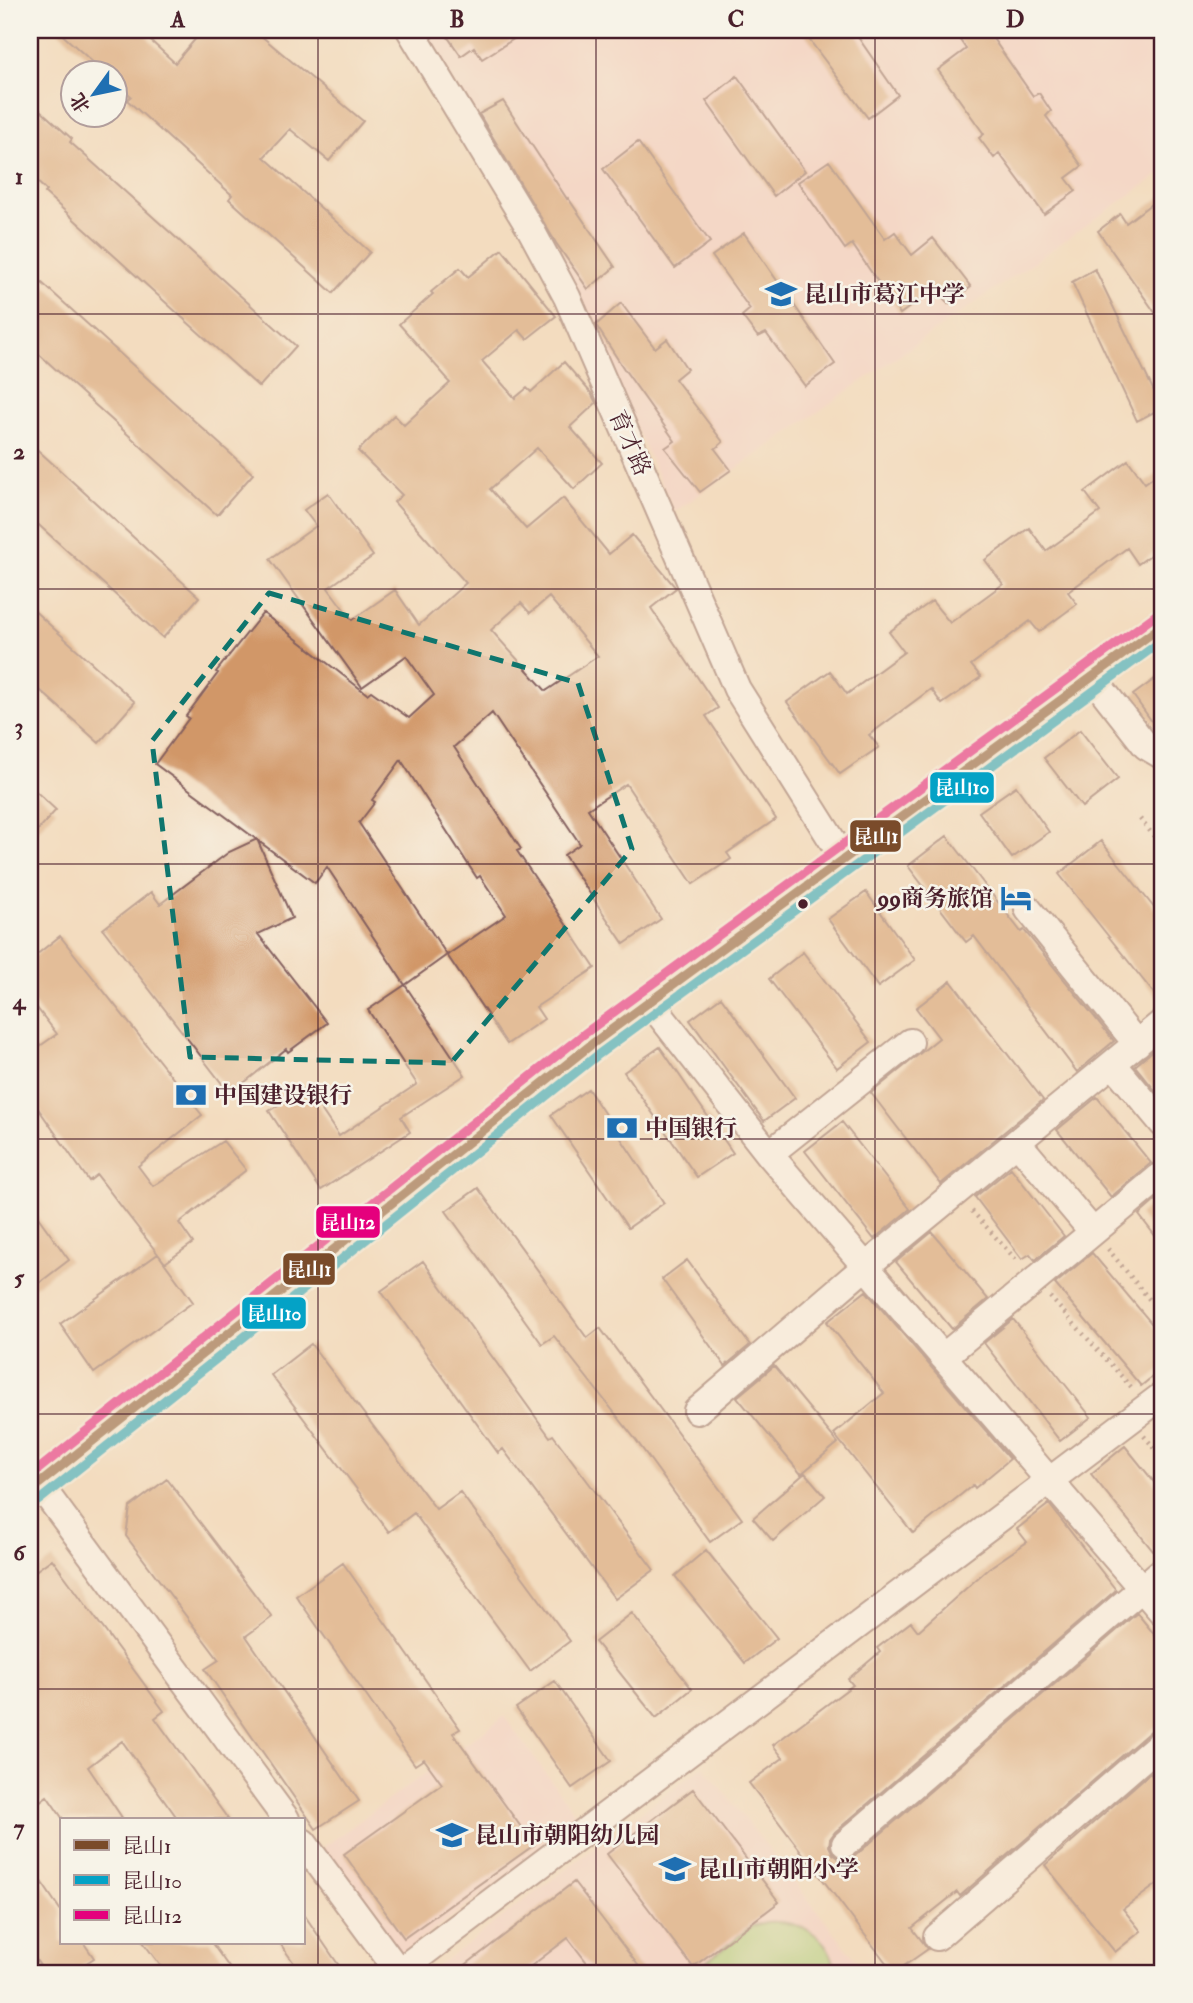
<svg xmlns="http://www.w3.org/2000/svg" width="1193" height="2003" font-family="'IM FELL Double Pica','Noto Serif SC',serif">
<rect width="100%" height="100%" fill="#f7f3e8"/>
<filter id="ink" filterUnits="userSpaceOnUse"><feTurbulence type="fractalNoise" baseFrequency=".0143" numOctaves="2"/><feDisplacementMap in="SourceGraphic" scale="14" xChannelSelector="R" yChannelSelector="G"/><feConvolveMatrix kernelMatrix="1 2 1 2 8 2 1 2 1" color-interpolation-filters="sRGB"/></filter>
<filter id="wash" filterUnits="userSpaceOnUse"><feTurbulence type="fractalNoise" baseFrequency=".00686" numOctaves="4" result="noise"/><feDisplacementMap in="SourceGraphic" scale="28" xChannelSelector="R" yChannelSelector="G"/><feGaussianBlur stdDeviation="1.57" result="paint"/><feColorMatrix in="noise" values="0 0 0 0 0 0 0 0 0 0 0 0 0 0 0 0 0 1.4 0 .05"/><feComposite in="paint" operator="in"/></filter>
<g filter="url(#wash)">
<rect width="100%" height="100%" fill="#f3dcbf"/>
<path fill="#f7d0ce" d="M418,30H1163V172L674,512L591,328Z
M504,1716L582,1823L400,1955L322,1848Z
M703,1766L866,1973H428Z"/>
<path fill="#a8d27e" stroke="#797854" stroke-width="2" d="M766,1922C801,1920 831,1935 836,1973H692L752,1926Z"/>
<g id="blocks">
<path fill="#d19768" fill-rule="evenodd" d="M57,30H139L175,63L203,30H254L363,121L329,161L290,129L264,157L370,252L333,293L229,199L232,195L127,100L131,96L116,82V74H106Z
M443,30H528L482,59L474,47L461,56Z
M802,30H853L898,95L868,118Z
M953,30H987L1033,96L1039,93L1051,111L1046,116L1082,166L1066,178L1076,191L1044,214L999,153L994,158L979,138L984,134L938,70L966,49Z
M737,76L805,171L774,196L706,101Z
M30,101L72,139L70,142L296,346L259,387L45,193L47,191L30,175Z
M503,101L567,199L568,198L615,267L588,289L556,243L479,114Z
M638,142L710,242L675,268L603,169Z
M829,161L885,239L895,232L912,255L933,238L971,287L948,304L936,288L900,314L852,244L845,249L798,182Z
M1163,195V324L1098,231L1120,214L1126,223Z
M744,233L835,364L805,386L766,333L758,337L742,316L750,309L712,256Z
M502,249L556,316L527,339L519,330L482,361L515,398L527,388L531,392L564,362L591,393L596,403L570,427L602,463L574,489L537,448L490,489L526,529L563,498L609,554L632,535L676,588L651,608L718,708L706,716L776,819L727,853L731,859L693,884L626,784L588,809L661,919L624,944L564,855L580,844L492,713L454,747L521,849L517,851L595,968L536,1007L544,1019L507,1044L447,955L405,985L327,867L315,883L155,764L189,718L186,716L218,673L216,672L263,613L367,694L371,691L409,718L434,695L406,656L362,687L270,559L316,526L304,510L328,493L373,556L328,588L352,620L395,590L419,625L466,583L394,502L402,495L358,451L394,415L404,425L450,383L446,379L447,378L399,324L433,294L431,292L460,268L468,277ZM549,597L598,656L546,691L491,630L521,603L530,613ZM401,760L477,878L480,876L506,915L447,955L359,823L375,802L372,800Z
M1095,269L1162,408L1137,421L1072,282Z
M30,272L253,474L217,515L30,346Z
M621,303L655,348L667,339L687,369L675,379L723,442L715,449L731,470L700,492L665,448L675,441L624,369L596,325Z
M30,443L199,597L163,638L30,517Z
M1128,460L1145,483L1163,470V546L1138,564L1127,548L1068,592L1077,604L1039,632L1030,621L971,665L981,677L942,704L931,689L869,735L879,747L840,774L787,702L830,671L847,694L904,652L889,632L932,601L950,623L1003,584L985,560L1029,528L1046,551L1100,512L1085,492Z
M30,607L135,702L99,743L30,681Z
M1163,673V737L1133,695Z
M1080,730L1118,779L1082,807L1044,758Z
M30,786L56,810L30,839Z
M1016,786L1049,832L1012,858L979,812Z
M947,836L1021,932L1024,930L1114,1041L1077,1072L974,936L966,942L908,866Z
M257,839L292,918L258,934L327,1023L288,1052L286,1049L230,1094L103,929L151,892L160,904L229,852Z
M1101,841L1163,919V1005L1059,874Z
M866,892L915,960L878,987L828,919Z
M60,936L202,1115L138,1166L153,1186L223,1141L246,1170L179,1223L193,1243L165,1263L97,1175L89,1181L30,1097V1053L57,1034L30,999V960Z
M803,952L871,1042L837,1068L769,979Z
M951,981L1043,1100L941,1184L871,1093L939,1038L916,1008Z
M405,985L465,1075L401,1117L410,1132L321,1190L269,1111L306,1087L339,1136L417,1084L368,1010Z
M721,997L795,1098L764,1121L690,1020Z
M1163,1042V1100L1135,1066Z
M660,1047L733,1153L697,1177L624,1072Z
M588,1089L664,1203L628,1228L551,1115Z
M1097,1097L1151,1163L1111,1197L1057,1130Z
M842,1122L910,1209L874,1239L805,1151Z
M1011,1168L1064,1236L1035,1260L1030,1254L1022,1259L975,1197Z
M478,1188L587,1338L600,1328L742,1519L710,1542L636,1440L554,1336L542,1344L446,1211Z
M1163,1194V1246L1139,1215Z
M30,1206L69,1260L30,1290Z
M932,1232L988,1299L952,1329L896,1262Z
M1092,1253L1163,1337V1368L1141,1386L1055,1284Z
M158,1254L193,1302L94,1373L60,1324Z
M687,1260L750,1345L725,1366L662,1279Z
M423,1261L550,1437L553,1435L654,1570L615,1599L503,1449L498,1453L381,1291Z
M866,1291L1010,1459L975,1488L973,1485L913,1533L834,1434L884,1393L827,1322Z
M1013,1319L1091,1417L1060,1441L984,1343Z
M311,1344L436,1509L460,1492L570,1641L530,1671L414,1513L389,1532L271,1375Z
M774,1366L838,1443L801,1474L737,1397Z
M1125,1446L1163,1493V1555L1157,1556L1091,1474Z
M805,1473L825,1496L773,1541L753,1518Z
M167,1479L272,1617L246,1636L359,1801L316,1829L205,1669L219,1660L126,1536L130,1507Z
M1049,1504L1116,1590L835,1832L830,1839L829,1846L833,1854L840,1859H849L855,1856L1137,1613L1163,1645V1726L1153,1729L960,1896L957,1892L912,1928L928,1949L894,1973L749,1783L783,1758L773,1745L853,1685L848,1679L880,1652L877,1648L911,1622L918,1631L989,1568L1027,1542L1017,1529Z
M706,1550L777,1638L745,1663L675,1576Z
M52,1559L164,1711L155,1718L228,1819H178L122,1741L88,1767L123,1819H63L47,1796L30,1809V1575Z
M343,1563L460,1729L453,1733L534,1845L404,1938L344,1854L442,1784L424,1759L415,1765L296,1596Z
M632,1613L692,1689L656,1718L595,1642Z
M555,1681L611,1761L572,1788L516,1708Z
M1150,1773L1163,1789V1880L1123,1909L1141,1931L1115,1952L1045,1865Z
M693,1789L779,1902L693,1967L607,1854Z
M30,1865L61,1911V1942H83L94,1958L71,1973H45L30,1951Z
M574,1882L644,1973H595L568,1938L522,1973H455Z
M303,1913L344,1973H301L279,1942H303Z
M143,1942H211L233,1973H166Z"/>
</g>
</g>
<g filter="url(#ink)">
<use href="#blocks" fill-opacity="0" stroke="#85615f" stroke-width="2"/>
<g fill="none" stroke-linecap="round" stroke-linejoin="round">
<defs>
<path id="minor" d="M410,30L531,230L567,297L737,689L844,859
M1092,677L1146,746L1163,756
M1028,909L1137,1044
M649,1001L769,1154L1163,1613
M1113,1064L1163,1124
M1017,1142L1093,1232
M769,1154L910,1042
M943,1357L1163,1174
M697,1411L865,1267L1163,1022
M39,1484L286,1819
M30,1491L592,1044L1163,625
M303,1842L399,1972
M845,1844L1163,1570
M937,1937L1163,1741
M397,1973L1163,1395"/>
</defs>
<use href="#minor" stroke="#85615f" stroke-width="30"/>
<path stroke="#85615f" stroke-width="4.5" stroke-dasharray="2 5" stroke-linecap="butt" d="M1140,819L1163,847
M972,1211L1018,1262
M1108,1249L1163,1316
M1050,1297L1133,1389
M1144,1436L1163,1458"/>
<use href="#minor" stroke="#fff" stroke-width="26"/>
<defs>
<path id="bus-1" d="M30,1491L592,1044L1163,625"/>
<path id="bus-2" d="M38,1501L599,1054L1163,640"/>
<path id="bus-3" d="M30,1476L584,1034L1156,615"/>
</defs>
<use href="#bus-1" stroke="#f7f3e8" stroke-width="14"/>
<use href="#bus-2" stroke="#f7f3e8" stroke-width="14"/>
<use href="#bus-3" stroke="#f7f3e8" stroke-width="14"/>
<use href="#bus-1" stroke="#7a4b2a" stroke-width="9"/>
<use href="#bus-2" stroke="#04a2c6" stroke-width="9"/>
<use href="#bus-3" stroke="#e5007d" stroke-width="9"/>
</g>
</g>
<path d="M0 0H1193V2003H0ZM269,593L578,683L632,849L451,1063L190,1057L152,741Z" fill="#f3dcbf" fill-opacity=".55" fill-rule="evenodd"/>
<path fill="none" stroke="#0f766e" stroke-width="5" stroke-dasharray="14 9" stroke-linejoin="round" d="M269,593L578,683L632,849L451,1063L190,1057L152,741Z"/>
<path fill="none" stroke="#4a1f2b" stroke-width="2" stroke-opacity="0.55" d="M318,30V1973M596,30V1973M875,30V1973M30,314H1163M30,589H1163M30,864H1163M30,1139H1163M30,1414H1163M30,1689H1163"/>
<defs>
<symbol id="school-bare" viewBox="-9 -9 18 18"><path d="M0-5L7-2L0 1L-7-2ZM-4 1L0 2.5L4 1V4Q0 6-4 4Z" fill="#1f6fb2" stroke="#f7f3e8" stroke-width="2.5" paint-order="stroke"/></symbol>
<symbol id="hotel-bare" viewBox="-9 -9 18 18"><path d="M-6-4.5h1.5V1H6V5H4.5V3h-9V5H-6ZM-4 0a1.8 1.8 0 1 1 3.6 0ZM.5 0V-2.5h3Q6-2.5 6 0Z" fill="#1f6fb2" stroke="#f7f3e8" stroke-width="2.5" paint-order="stroke"/></symbol>
<symbol id="bank-bare" viewBox="-9 -9 18 18"><path d="M-6-4H6V4H-6ZM0-2.3a2.3 2.3 0 1 0 0 4.6a2.3 2.3 0 1 0 0-4.6Z" fill="#1f6fb2" stroke="#f7f3e8" stroke-width="2.5" paint-order="stroke"/></symbol>
</defs>
<g fill-rule="evenodd">
<use href="#school-bare" x="759" y="272" width="44" height="44"/>
<use href="#hotel-bare" x="994" y="876" width="44" height="44"/>
<use href="#bank-bare" x="169" y="1073" width="44" height="44"/>
<use href="#bank-bare" x="600" y="1106" width="44" height="44"/>
<use href="#school-bare" x="430" y="1813" width="44" height="44"/>
<use href="#school-bare" x="653" y="1847" width="44" height="44"/>
</g>
<circle fill="#4a1f2b" stroke="#f7f3e8" stroke-width="2.5" cx="803" cy="904" r="6"/>
<g text-anchor="middle" dominant-baseline="central" stroke-width="5" stroke-linejoin="round" paint-order="stroke">
<g font-size="23" font-weight="bold" fill="#4a1f2b" stroke="#f7f3e8" text-anchor="start">
<text x="804" y="294">昆山市葛江中学</text>
<text x="993" y="898" text-anchor="end">99商务旅馆</text>
<text x="214" y="1095">中国建设银行</text>
<text x="645" y="1128">中国银行</text>
<text x="475" y="1835">昆山市朝阳幼儿园</text>
<text x="698" y="1869">昆山市朝阳小学</text>
</g>
<g font-size="23" fill="#4a1f2b" stroke="#f7f3e8">
<text transform="translate(630 443) rotate(66)">育才路</text>
</g>
</g>
<g stroke="#f7f3e8" stroke-width="2.5">
<rect x="929" y="771" width="66" height="33" rx="7" fill="#04a2c6"/>
<rect x="849" y="819" width="53" height="34" rx="7" fill="#7a4b2a"/>
<rect x="315" y="1205" width="66" height="34" rx="7" fill="#e5007d"/>
<rect x="282" y="1252" width="54" height="34" rx="7" fill="#7a4b2a"/>
<rect x="241" y="1296" width="66" height="34" rx="7" fill="#04a2c6"/>
</g>
<g font-size="19" text-anchor="middle" font-weight="bold" fill="#fff">
<text x="962" y="794">昆山10</text>
<text x="876" y="843">昆山1</text>
<text x="348" y="1229">昆山12</text>
<text x="309" y="1276">昆山1</text>
<text x="274" y="1320">昆山10</text>
</g>
<rect width="1193" height="2003" fill="none" stroke="#f7f3e8" stroke-width="77"/>
<rect x="60" y="1818" width="245" height="126" fill="#f7f3e8" stroke="#b29e9c" stroke-width="2"/>
<rect x="74" y="1840" width="35" height="10" fill="#7a4b2a" stroke="#b29e9c" stroke-width="2"/>
<text x="122" y="1853" font-size="21" fill="#4a1f2b">昆山1</text>
<rect x="74" y="1875" width="35" height="10" fill="#04a2c6" stroke="#b29e9c" stroke-width="2"/>
<text x="122" y="1888" font-size="21" fill="#4a1f2b">昆山10</text>
<rect x="74" y="1910" width="35" height="10" fill="#e5007d" stroke="#b29e9c" stroke-width="2"/>
<text x="122" y="1923" font-size="21" fill="#4a1f2b">昆山12</text>
<g transform="translate(94 94) rotate(237)"><circle r="33" fill="#f7f3e8" stroke="#b29e9c" stroke-width="2"/>
<path d="M0-5L12 26L0 18L-12 26Z" fill="#1f6fb2"/>
<text y="-10" font-size="19" font-weight="bold" text-anchor="middle" fill="#4a1f2b">北</text>
</g>
<rect x="38" y="38" width="1116" height="1927" fill="none" stroke="#4a1f2b" stroke-width="2.5"/>
<g font-size="23" text-anchor="middle" font-weight="bold" fill="#4a1f2b">
<text x="178" y="27">A</text>
<text x="457" y="27">B</text>
<text x="736" y="27">C</text>
<text x="1015" y="27">D</text>
<text x="19" y="184">1</text>
<text x="19" y="459">2</text>
<text x="19" y="734">3</text>
<text x="19" y="1009">4</text>
<text x="19" y="1285">5</text>
<text x="19" y="1560">6</text>
<text x="19" y="1835">7</text>
</g>
</svg>
